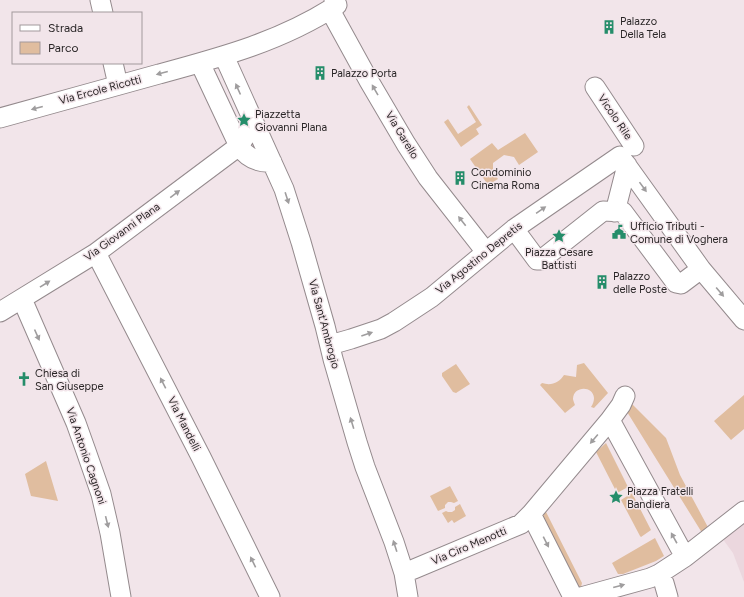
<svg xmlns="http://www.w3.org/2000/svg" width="744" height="597" font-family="Figtree,sans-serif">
<rect width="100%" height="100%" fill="#f2e5ea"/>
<path fill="#ebd7de" d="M744,520V582L733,553L722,538Z"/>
<path fill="#e0bd9f" d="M469,105L482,125L476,129L479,134L461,147L444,122L448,119L458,134L476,122L467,107Z
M525,133L538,152L519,165L514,157L504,155L493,163V172L498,179L488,185L470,159L492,143L498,150Z
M584,363L608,393L594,408L591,407C593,404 594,401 594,398C593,385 573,386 573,399C573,400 575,405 575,405L565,413L540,385L542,383C551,386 559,383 564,375L576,377L577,365Z
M456,364L470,384L456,393L453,392L442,376V373Z
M744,395V429L731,440L714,421Z
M628,400L666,438L680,475L710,531L704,536L624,407Z
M606,443L628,487L617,493L596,452Z
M46,461L58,501L31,496L25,474Z
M450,486L458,501L454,503L451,502H448L445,505V508L438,511L430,496Z
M632,493L651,530L641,537L640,536L621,500Z
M460,504L466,516L454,523L452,520L448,523L442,513L446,511L448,512H452L455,510V507Z
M545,510L582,583L581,587H577L540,514Z
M655,538L664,556L656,561L623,574H618L612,563Z"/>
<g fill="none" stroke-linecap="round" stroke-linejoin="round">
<defs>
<path id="street" d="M100,0L103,13
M330,10L369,81L406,144L428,178L486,252
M224,56L284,189L301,242L325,326L333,359L357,442L365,467L394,542L404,573L408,597
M113,63L118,85
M200,63L239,146C247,158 258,163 272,162
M595,87L634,146
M0,118C53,103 106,89 159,74C222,57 282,41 337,5L334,0
M615,212L627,165
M514,229L537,260H541L603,211L623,212L676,283L681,284L701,269
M96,253L201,457L270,597
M22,299L76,423L86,451L101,494L110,533L121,597
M0,312L96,253L239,146C245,137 250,129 252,118
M330,345L351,339L381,329L394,322L432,297L514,229L620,156L701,269L744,320
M610,420L621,405L625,396
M685,557L744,511
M404,573L414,569L521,524L531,514
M659,574L664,583L668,597
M573,597L531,514L610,420L685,557L659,574L650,578L581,597"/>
</defs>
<use href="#street" stroke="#948a8d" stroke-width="21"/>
<use href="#street" stroke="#fff" stroke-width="19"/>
</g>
<defs><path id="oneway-solid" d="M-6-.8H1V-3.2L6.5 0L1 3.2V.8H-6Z"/></defs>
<g fill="#9f9d9e">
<use href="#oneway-solid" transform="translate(162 73) rotate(165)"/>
<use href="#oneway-solid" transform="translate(238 89) rotate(-114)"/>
<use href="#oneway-solid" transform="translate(375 90) rotate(-120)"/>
<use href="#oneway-solid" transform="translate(37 108) rotate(165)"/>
<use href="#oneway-solid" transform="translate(643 187) rotate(54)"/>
<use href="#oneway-solid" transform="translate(175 194) rotate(-37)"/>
<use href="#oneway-solid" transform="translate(287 198) rotate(72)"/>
<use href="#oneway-solid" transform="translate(541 210) rotate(-35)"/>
<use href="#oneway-solid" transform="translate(462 221) rotate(-128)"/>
<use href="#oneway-solid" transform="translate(45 284) rotate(-32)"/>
<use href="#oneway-solid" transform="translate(720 292) rotate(50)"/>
<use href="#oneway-solid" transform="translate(367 334) rotate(-19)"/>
<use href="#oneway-solid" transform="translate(37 335) rotate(66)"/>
<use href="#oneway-solid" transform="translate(163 383) rotate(-117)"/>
<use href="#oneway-solid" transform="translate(352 423) rotate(-107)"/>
<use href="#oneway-solid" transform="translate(594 439) rotate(130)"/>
<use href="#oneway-solid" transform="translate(107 522) rotate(76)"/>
<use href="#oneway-solid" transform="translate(674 538) rotate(-119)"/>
<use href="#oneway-solid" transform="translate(546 542) rotate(63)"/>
<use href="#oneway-solid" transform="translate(395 546) rotate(-108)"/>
<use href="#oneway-solid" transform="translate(253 562) rotate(-116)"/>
<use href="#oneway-solid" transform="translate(619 586) rotate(-15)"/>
</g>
<defs>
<symbol id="building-bare" viewBox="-9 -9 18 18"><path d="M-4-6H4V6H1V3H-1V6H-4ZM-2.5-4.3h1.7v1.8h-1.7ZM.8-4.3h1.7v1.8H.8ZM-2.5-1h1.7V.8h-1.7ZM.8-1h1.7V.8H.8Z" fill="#258d6a" stroke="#f2e5ea" stroke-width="2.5" paint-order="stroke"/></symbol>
<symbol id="sight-bare" viewBox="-9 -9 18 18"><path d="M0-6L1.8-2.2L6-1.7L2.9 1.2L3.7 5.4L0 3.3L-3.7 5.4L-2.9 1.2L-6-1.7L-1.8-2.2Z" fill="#258d6a" stroke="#f2e5ea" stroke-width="2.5" paint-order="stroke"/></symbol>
<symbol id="civic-bare" viewBox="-9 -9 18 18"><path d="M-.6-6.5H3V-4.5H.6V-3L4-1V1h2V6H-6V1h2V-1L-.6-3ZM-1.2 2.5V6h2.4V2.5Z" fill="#258d6a" stroke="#f2e5ea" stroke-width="2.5" paint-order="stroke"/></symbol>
<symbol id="church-bare" viewBox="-9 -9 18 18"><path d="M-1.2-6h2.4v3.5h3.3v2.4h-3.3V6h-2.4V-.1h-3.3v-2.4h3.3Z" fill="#258d6a" stroke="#f2e5ea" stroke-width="2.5" paint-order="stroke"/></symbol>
</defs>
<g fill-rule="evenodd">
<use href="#building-bare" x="599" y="17" width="20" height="20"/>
<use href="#building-bare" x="310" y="63" width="20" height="20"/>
<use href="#sight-bare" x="234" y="110" width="20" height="20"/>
<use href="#building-bare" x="450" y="168" width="20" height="20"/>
<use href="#civic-bare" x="609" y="222" width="20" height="20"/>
<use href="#sight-bare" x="549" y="226" width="20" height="20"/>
<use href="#building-bare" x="592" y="272" width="20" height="20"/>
<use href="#church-bare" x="14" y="369" width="20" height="20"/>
<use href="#sight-bare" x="606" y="487" width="20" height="20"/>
</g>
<g text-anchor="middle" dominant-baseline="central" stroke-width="3" stroke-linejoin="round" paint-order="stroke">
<g font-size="11" fill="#2a2627" stroke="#f2e5ea" text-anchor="start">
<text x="620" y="21">Palazzo<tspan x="620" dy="13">Della Tela</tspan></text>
<text x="331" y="73">Palazzo Porta</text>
<text x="255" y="114">Piazzetta<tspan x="255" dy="13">Giovanni Plana</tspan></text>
<text x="471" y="172">Condominio<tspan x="471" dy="13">Cinema Roma</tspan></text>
<text x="630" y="226">Ufficio Tributi -<tspan x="630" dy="13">Comune di Voghera</tspan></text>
<text x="559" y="252" text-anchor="middle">Piazza Cesare<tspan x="559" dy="13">Battisti</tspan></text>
<text x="613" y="276">Palazzo<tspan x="613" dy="13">delle Poste</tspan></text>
<text x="35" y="373">Chiesa di<tspan x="35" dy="13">San Giuseppe</tspan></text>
<text x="627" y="491">Piazza Fratelli<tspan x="627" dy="13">Bandiera</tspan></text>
</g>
<g font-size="11" fill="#2a2627" stroke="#f2e5ea">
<text transform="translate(100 90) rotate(-15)">Via Ercole Ricotti</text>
<text transform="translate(615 117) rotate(56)">Vicolo Rile</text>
<text transform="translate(402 135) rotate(59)">Via Garello</text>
<text transform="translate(122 232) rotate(-36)">Via Giovanni Plana</text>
<text transform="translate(479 258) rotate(-39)">Via Agostino Depretis</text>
<text transform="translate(324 324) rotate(75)">Via Sant'Ambrogio</text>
<text transform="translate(184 424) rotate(63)">Via Mandelli</text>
<text transform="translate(86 456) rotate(71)">Via Antonio Cagnoni</text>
<text transform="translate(469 546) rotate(-23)">Via Ciro Menotti</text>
</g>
</g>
<rect x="12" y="12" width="130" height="52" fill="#f2e5ea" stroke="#a2999c"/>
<rect x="20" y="25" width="20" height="6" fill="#ffffff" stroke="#a2999c"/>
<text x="48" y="32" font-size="12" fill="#2a2627">Strada</text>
<rect x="20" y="42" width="20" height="12" fill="#e0bd9f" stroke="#a2999c"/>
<text x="48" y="52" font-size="12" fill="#2a2627">Parco</text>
</svg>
